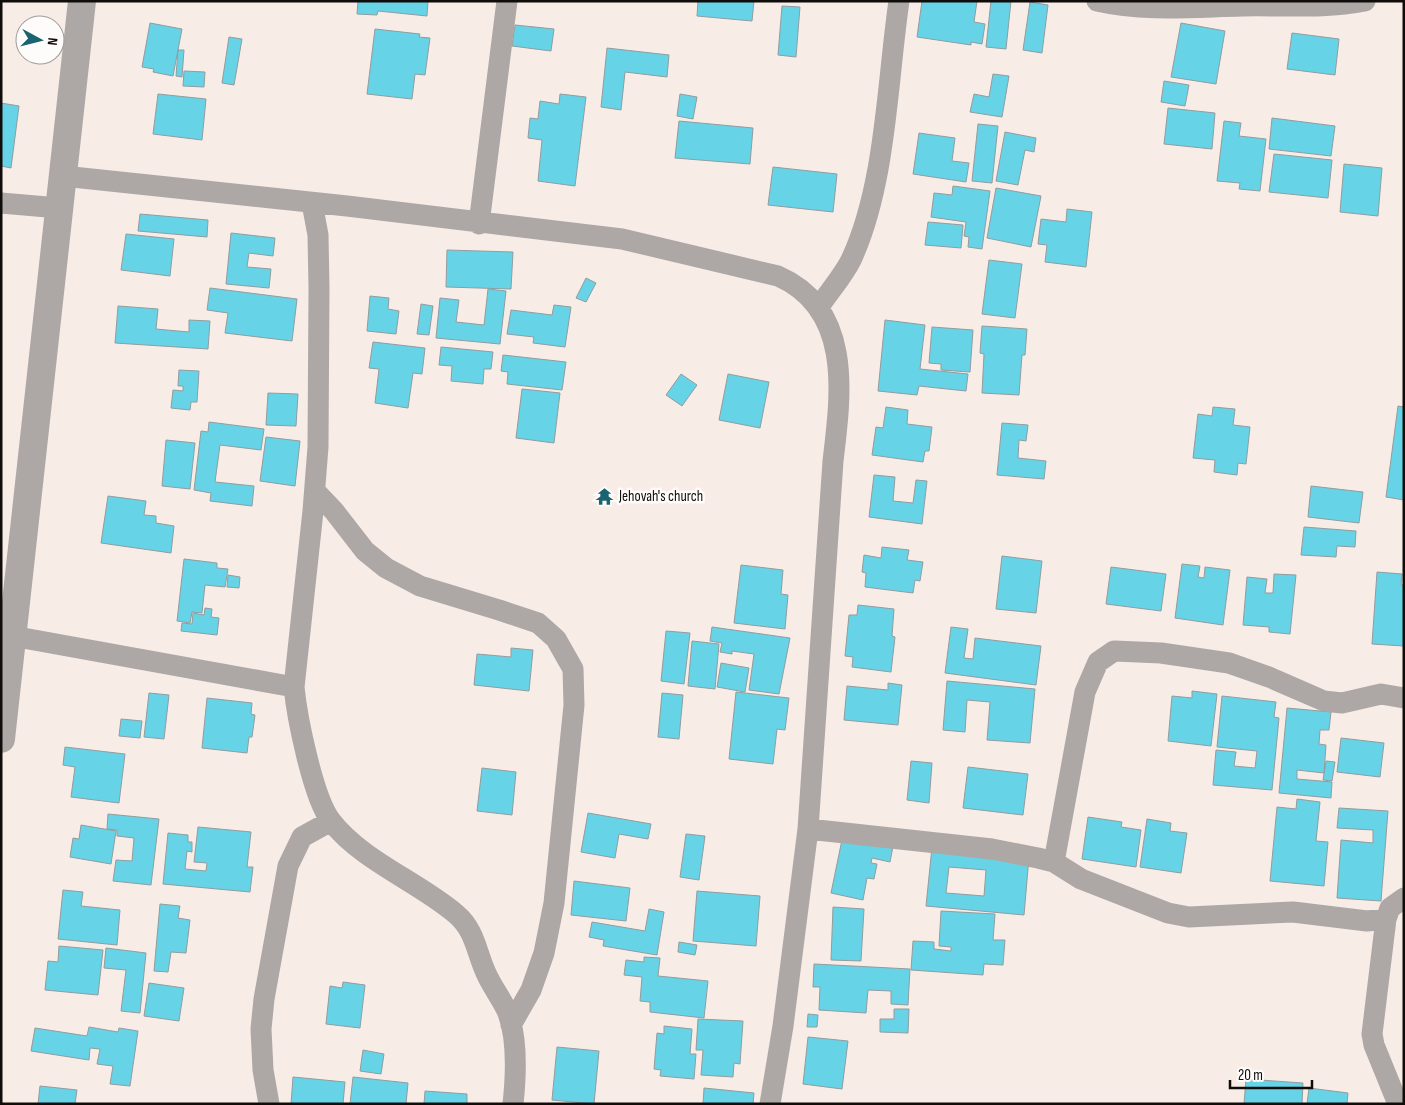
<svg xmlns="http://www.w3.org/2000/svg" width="1405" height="1105" font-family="'Sofia Sans Condensed',sans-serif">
<rect width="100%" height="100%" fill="#f8ece7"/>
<path fill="#67d3e6" stroke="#909d9f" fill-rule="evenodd" d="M358,1H428L427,16L378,11L377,15L357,14Z
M698,1H754L752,21L697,16Z
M922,1H977L974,22L985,24L982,44L971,42V45L917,37Z
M991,1H1011L1006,49L986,47Z
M1030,2L1048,5L1042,53L1023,50Z
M782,6L800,7L796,57L778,55Z
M150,23L182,29L173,76L153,72L154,69L142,67Z
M1181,23L1225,31L1216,84L1171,77Z
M515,25L554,29L551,51L512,46Z
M375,29L420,34L419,37L430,38L425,75L415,74L412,99L367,94Z
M1292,33L1339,39L1335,75L1287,69Z
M229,37L242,39L234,85L222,83Z
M607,48L669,55L667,77L625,72L621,110L601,107Z
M178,50H184L182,77L176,76Z
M184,71L205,72L204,87L183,86Z
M993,74L1009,76L1002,117L970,112L974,94L989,97Z
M1164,81L1189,85L1185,106L1161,102Z
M158,94L206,99L202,140L153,134Z
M560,94L586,97L575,186L538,181L542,140L528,138L530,118L538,119L540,101L559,104Z
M680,94L697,97L693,119L677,116Z
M1,103L19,106L11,168L1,166Z
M1168,108L1215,113L1212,149L1164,144Z
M1272,118L1335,126L1331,156L1269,149Z
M679,121L753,128L750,164L675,158Z
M1224,121L1241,123L1239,136L1266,139L1260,191L1239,189L1240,183L1217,181Z
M978,124L998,126L992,183L972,181Z
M1005,132L1036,138L1034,152L1025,150L1018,185L996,181Z
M919,133L955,138L952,161L969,163L966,182L913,174Z
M1274,154L1332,160L1328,198L1269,192Z
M1344,164L1382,168L1378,216L1340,212Z
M773,167L837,174L833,212L768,205Z
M953,186L990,191L982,249L968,247L969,237L964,236L966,222L931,217L934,193L952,195Z
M996,188L1041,196L1031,247L987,238Z
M1067,209L1092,212L1086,267L1045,262L1047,245L1038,244L1041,219L1066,222Z
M140,214L208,220L207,237L138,231Z
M928,222L963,225L961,248L925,245Z
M231,233L275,238L273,256L249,253L247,267L271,269L269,288L226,284Z
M126,234L174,239L170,276L121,270Z
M447,250L513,252L511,289L446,287Z
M989,260L1022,264L1015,318L982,314Z
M586,278L596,283L586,302L576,298Z
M210,288L297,299L292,341L225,333L228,313L207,310Z
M488,289L506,291L500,344L436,338L440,298L459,300L456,322L484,325Z
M370,296L389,298L388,309L399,311L396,334L367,331Z
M421,304L433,306L429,335L417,334Z
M554,305L571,307L565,347L533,343L534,337L507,334L511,310L552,315Z
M118,306L158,309L156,329L189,332V320L210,321L208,349L115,343Z
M885,320L925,325L920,369L968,374L966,391L919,386L917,395L878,391Z
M982,326L1027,329L1025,355H1022L1019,395L982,393L984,354L980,353Z
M932,327L973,330L970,372L941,370V364L929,363Z
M373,342L425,348L422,374L413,373L408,408L375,403L379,369L369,368Z
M441,347L493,352L491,369H484L483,384L451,381L452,366L439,365Z
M503,355L566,362L562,390L507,384L508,372L501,371Z
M179,370L199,371L197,402H191L190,410L171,408L173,390L183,391V386H178Z
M681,374L697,385L682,406L666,395Z
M728,374L769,382L760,428L719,420Z
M522,389L560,393L554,443L516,438Z
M268,393L298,394L296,426L266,425Z
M1398,406L1404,407V500L1386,497Z
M886,407L908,410L907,424L932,427L929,451H925L923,462L872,455L876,427L883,428Z
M1213,407L1235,409L1233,425L1250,427L1246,464L1238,463L1237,475L1214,472L1215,460L1193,458L1198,414L1212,416Z
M209,422L264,429L261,450L220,445L215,482L254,486L252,506L210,501L211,493L194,490L201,431L208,432Z
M1002,423L1028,425L1026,441L1019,440L1018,458L1046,461L1044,479L997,475Z
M266,437L300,441L295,486L260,481Z
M166,440L195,443L190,489L162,486Z
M874,475L895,477L893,501L913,503L916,480L927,481L922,524L869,517Z
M1311,486L1363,492L1359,523L1308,517Z
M108,496L146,501L144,515L156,516V523L174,526L171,553L101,543Z
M1304,527L1356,531L1355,547L1337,546L1336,557L1301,555Z
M882,547L909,550L907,560L923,562L920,581L915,580L913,593L865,587L866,573L862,572L864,555L881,558Z
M1002,556L1042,561L1036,613L996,609Z
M184,559L217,563V568L228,569L225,587L205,585L202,613L192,612L190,623L177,621Z
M1182,564L1200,566L1198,577L1204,578L1205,567L1230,570L1223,625L1175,618Z
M741,565L783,570L781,594L788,595L785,629L734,623Z
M1111,567L1166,574L1161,611L1106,604Z
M1377,572L1402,574L1401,585H1404V646L1372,644Z
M1274,574L1296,575L1290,634L1269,632V627L1243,625L1247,577L1267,579L1265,593H1273Z
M228,575L240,577L239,588L227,587Z
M858,605L894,609L892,636L895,637L891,672L852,667L853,657L845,656L849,615H857Z
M205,608L212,609L211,617L219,618L217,635L181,631L182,623L192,624L193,613L204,615Z
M712,627L790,638L779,694L749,690L754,654L732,651V654L720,652L722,643L710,641Z
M951,627L968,629L964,658L973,659L975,638L1041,646L1036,685L945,673Z
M666,631L690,633L684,684L661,681Z
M692,641L719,644L715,689L688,686Z
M511,648L533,650L529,691L474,685L477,654L511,657Z
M721,663L749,668L745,692L717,687Z
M947,681L1035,689L1030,743L987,740L990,702L967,700L965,732L943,730Z
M888,683L902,685L898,725L844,720L847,686L888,690Z
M1192,691L1217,694L1211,746L1168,741L1172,696L1192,698Z
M736,692L789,698L785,730L777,729L773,764L729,759Z
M149,693L169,695L164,739L144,737Z
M662,693L683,695L679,739L658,737Z
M1222,696L1276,702L1274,717L1279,718L1272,790L1213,785L1216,750L1236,752L1234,766L1255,768L1257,751L1217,747Z
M207,698L252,703L251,714L255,715L252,737H249L247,753L202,748Z
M1287,708L1331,712L1329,730H1320L1319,744L1326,745L1324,773L1297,770V779L1332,782L1331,798L1279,793Z
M121,719L142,721L140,738L119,736Z
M1341,738L1384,743L1380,777L1337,772Z
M65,747L125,754L119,803L71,797L75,767L63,765Z
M911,761L932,763L929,803L907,800Z
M1326,761L1335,762L1332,781L1323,780Z
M968,767L1028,774L1023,815L963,808Z
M482,768L516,772L512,815L477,811Z
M1297,799L1320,802L1316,841L1328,842L1324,886L1270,881L1277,807L1296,809Z
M1339,808L1388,811L1381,901L1337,898L1341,840L1373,843V830L1337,828Z
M588,813L651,824L648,839L619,834L615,858L581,852Z
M108,814L159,819L151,885L113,881L116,860L132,861L134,838L117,836V830L107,829Z
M1088,817L1122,822L1121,827L1141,830L1136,867L1082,859Z
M1147,819L1171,823L1170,831L1187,833L1181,873L1140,867Z
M81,825L116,831L111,864L70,857L73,838L79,839Z
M198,827L251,832L247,867H253L250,892L163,884L168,833L188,835V842H192V852L187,851L185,869L206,871L207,863L194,862Z
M844,830L894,841L890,862L872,858L871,863L877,864L874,879L867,878L863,900L831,893Z
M686,834L705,836L699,880L680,877Z
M932,847L1029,857L1024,915L926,906ZM949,867L986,870L984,896L946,893Z
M574,881L630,888L626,921L571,915Z
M63,890L83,892L81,906L120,910L117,945L58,939Z
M697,891L760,896L756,946L693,941Z
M160,904L180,906L178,918L190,920L186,953L171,952L168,972L154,971Z
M833,907L864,909L861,961L831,960Z
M649,909L664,912L657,955L603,946L604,940L589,937L592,922L645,931Z
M941,911L995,914L993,940H1005L1003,965L984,964L983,975L911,970L913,941L934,942V949L951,951V947L939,946Z
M679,942L697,945L695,955L678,952Z
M59,946L103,950L98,995L45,990L48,961L58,962Z
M106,948L146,953L140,1013L121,1011L126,970L104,968Z
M644,957L660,958L658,976L708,981L704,1018L650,1012V1002L640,1001L642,977L624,975L626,960L644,962Z
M814,964L910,969L908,1005L891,1004V991L868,990L866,1013L819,1010L820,987H813Z
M343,982L365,985L360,1028L326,1024L330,986L342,988Z
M149,983L184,988L179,1021L144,1016Z
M894,1009H909L908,1033L880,1032V1019H894Z
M808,1014L818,1015L817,1027H807Z
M698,1019L743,1021L740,1064L734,1063L733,1077L701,1075L703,1050H696Z
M664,1026L692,1029L690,1054H696L694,1079L660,1076L661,1070L654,1069L657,1033L664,1034Z
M89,1027L118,1032L119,1028L138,1031L130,1086L110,1084L113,1066L97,1064L100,1049L90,1048L89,1060L31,1051L35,1028L87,1036Z
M808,1037L848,1041L842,1089L803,1084Z
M557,1047L599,1051L594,1104L552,1100Z
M363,1050L384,1054L381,1074L360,1071Z
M293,1077L345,1082L343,1104H291Z
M353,1077L408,1083L406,1104H350Z
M1246,1079L1303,1083L1302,1104H1244Z
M40,1086L77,1090L75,1104H38Z
M704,1088L754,1093L753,1104H703Z
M1309,1088L1348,1093L1347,1104H1307Z
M425,1091L467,1094V1104H424Z"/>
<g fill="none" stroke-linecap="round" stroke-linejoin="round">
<path stroke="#ada8a5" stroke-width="21" d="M1097,1C1145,12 1194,7 1242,6C1284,5 1324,9 1365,1
M63,176L347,206L622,239L778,276C853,309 841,394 833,461L808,829L783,1026L770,1104
M1,203L59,208
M312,203L318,235L319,288L318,447L313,511L294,687C297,717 313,798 331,821C362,861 417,881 456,914C475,930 476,951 486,973C492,987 502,999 508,1013C518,1040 516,1076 513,1104
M479,224L507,1
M819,307C829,292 843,276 851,260C886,185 887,83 899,1
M315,491L334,511L365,551L386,568L420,586L499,610L538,623L556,639L573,669L574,705L554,903L544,953L531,990L511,1025
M12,636L294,687
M808,829L992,849L1038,858L1054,862L1081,879L1168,913L1189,917L1293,912L1367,921L1386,919
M1054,862L1085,692L1098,662L1114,651L1161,653L1229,663L1269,677L1324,701L1342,703L1381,694L1404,698
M269,1104L263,1070L261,1029L264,999L288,866L302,837L331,821
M1398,1104L1374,1045L1372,1034L1386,919L1390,908L1404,898"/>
<path stroke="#ada8a5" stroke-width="28" d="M1,739L82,1"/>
</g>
<defs>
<symbol id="temple-bare" viewBox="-9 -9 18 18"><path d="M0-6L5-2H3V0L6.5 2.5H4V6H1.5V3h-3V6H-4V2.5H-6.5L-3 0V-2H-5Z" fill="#196470" stroke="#fefcfb" stroke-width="2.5" paint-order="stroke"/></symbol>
</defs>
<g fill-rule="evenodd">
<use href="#temple-bare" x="592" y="484" width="25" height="25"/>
</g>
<g text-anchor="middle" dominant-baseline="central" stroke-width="5" stroke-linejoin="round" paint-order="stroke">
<g font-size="15" fill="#0f0c0a" stroke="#fefcfb" text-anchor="start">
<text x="619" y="496">Jehovah's church</text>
</g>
</g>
<rect width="1405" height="1105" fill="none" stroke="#0f0c0a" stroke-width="5"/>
<g transform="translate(40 40) rotate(97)"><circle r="24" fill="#fefcfb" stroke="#9e9c9b"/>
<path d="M0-4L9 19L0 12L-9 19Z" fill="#196470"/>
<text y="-8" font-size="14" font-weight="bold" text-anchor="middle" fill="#0f0c0a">N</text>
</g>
<path d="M1230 1080v8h82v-8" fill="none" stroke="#0f0c0a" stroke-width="2.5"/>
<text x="1238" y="1080" font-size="15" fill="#0f0c0a" stroke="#fefcfb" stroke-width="4" paint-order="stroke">20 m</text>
</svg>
